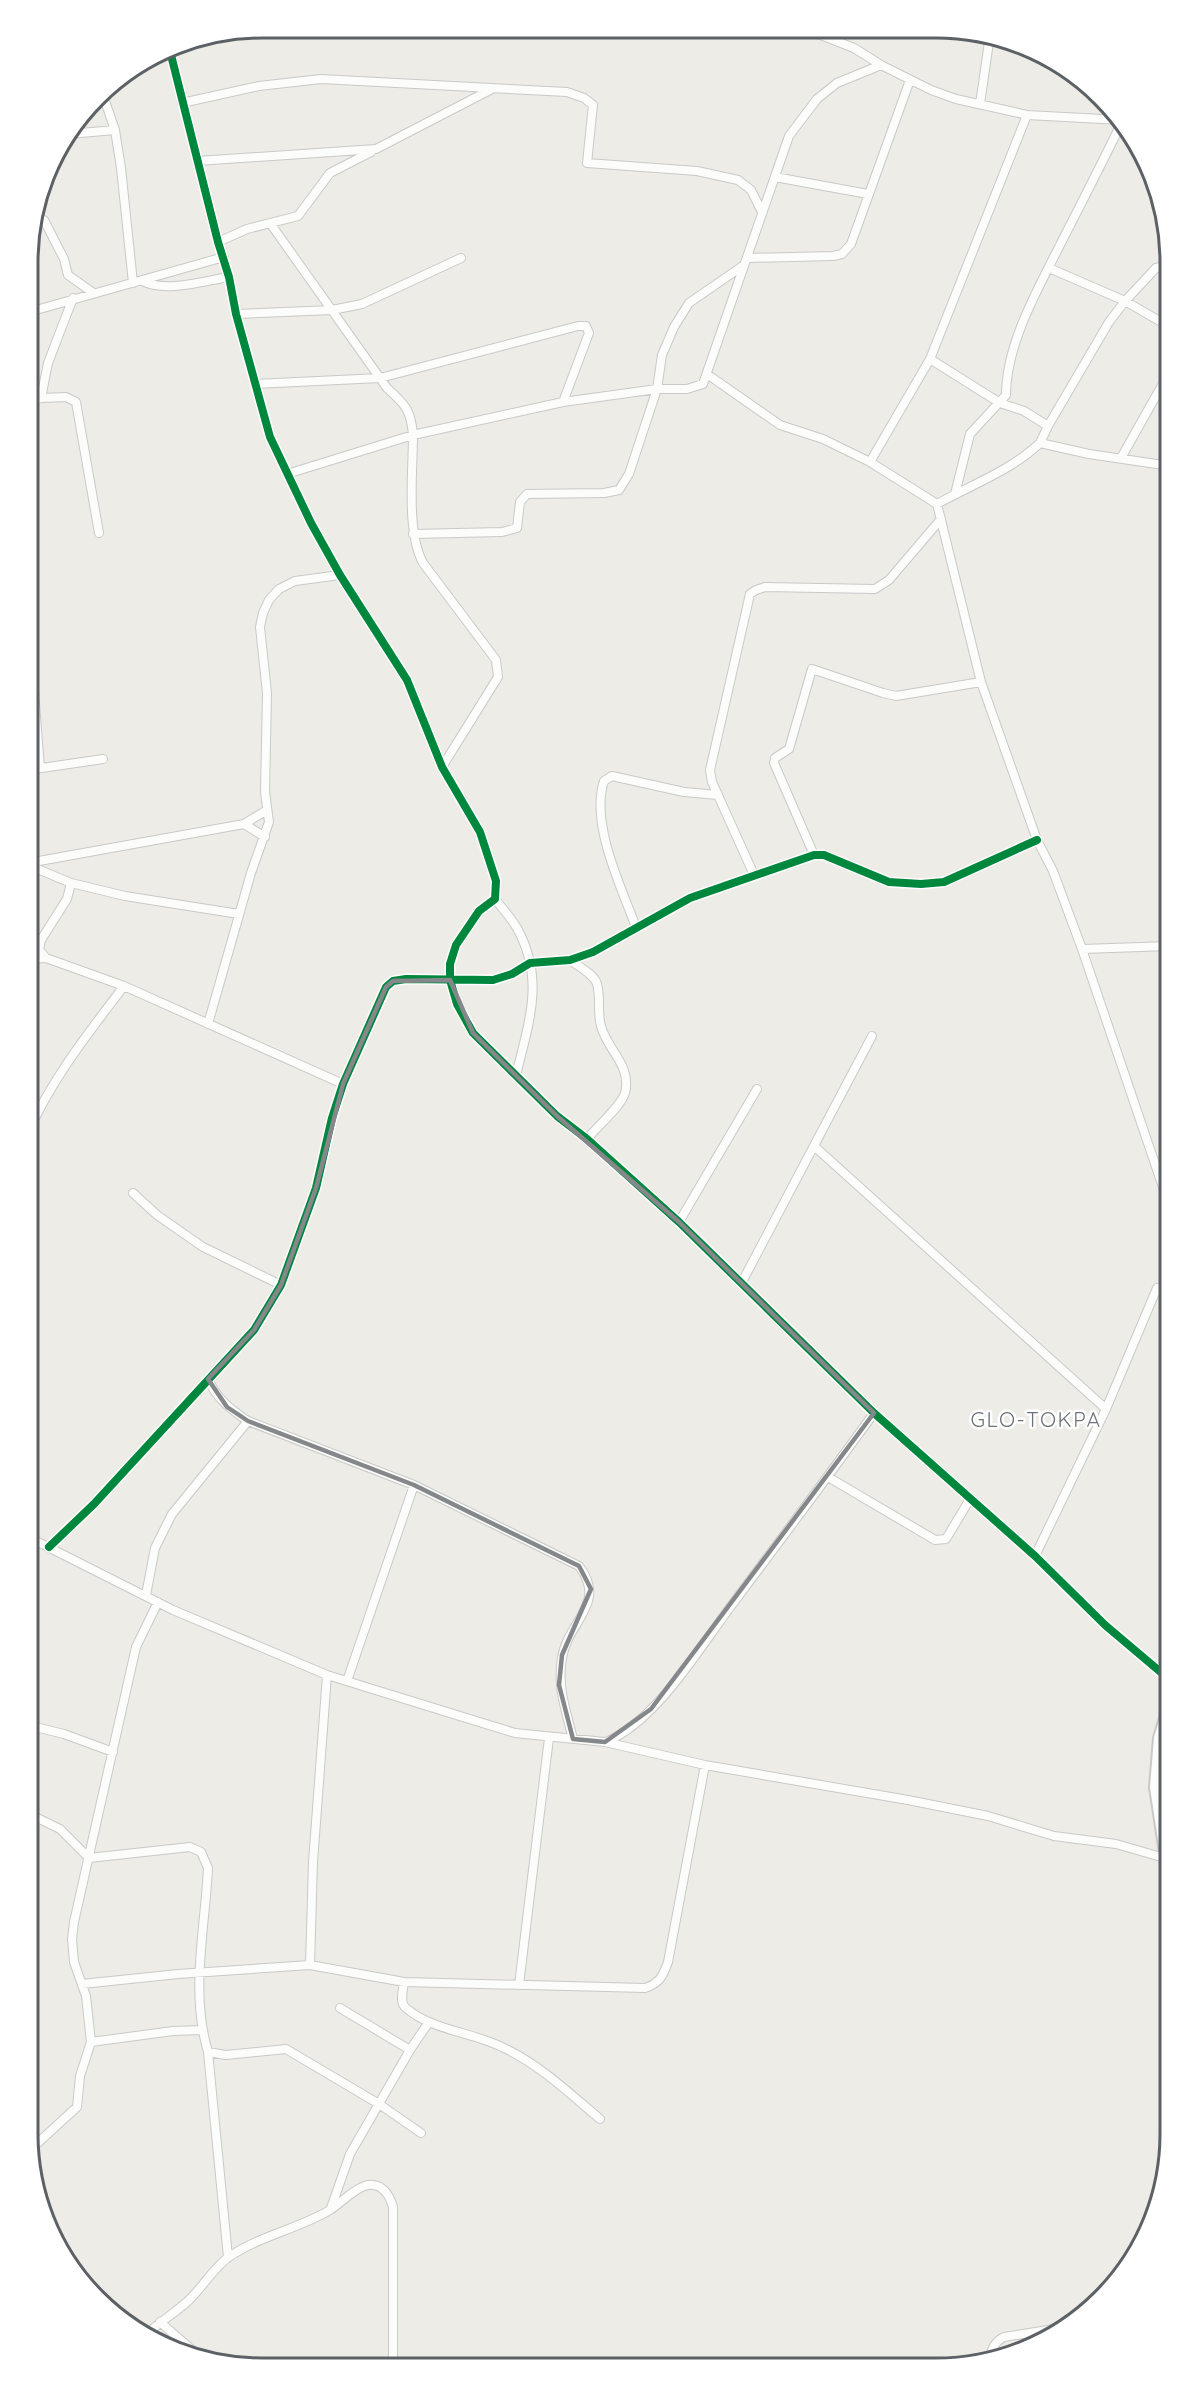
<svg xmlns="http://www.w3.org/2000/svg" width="1197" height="2395" font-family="Quicksand,sans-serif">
<rect width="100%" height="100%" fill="#edece7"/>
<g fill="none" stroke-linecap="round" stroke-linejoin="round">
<defs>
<path id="street" d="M808,30L854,48L881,65L931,90L956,99L1027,115L1121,120
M169,47L218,242L229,277L236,314L270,437L311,523L340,575L407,680L442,767L480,832L496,881L495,899L479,911L456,945L450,964V980L457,1004L473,1033L557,1116L587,1139L679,1222L874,1413L1035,1556L1105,1625L1170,1680
M103,90L105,101L115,130L121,168L133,283
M182,103L259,86L321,79L567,92L584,98L593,105L587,163L697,171L738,180L751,190L762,212
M980,104L990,35
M69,134L115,130
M197,161L376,149L492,89
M775,177L868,194
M33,217L44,220L64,259L68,275L92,292
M270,223L387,388C405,404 411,410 413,435C413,472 406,531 423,563L496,660L498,677L442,767
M218,242L247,229L298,216L330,173L371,152
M747,258L833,256L842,254L851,244L910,80
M1049,268L1125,301L1170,327
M142,281C166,293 203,281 229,277
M29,312L224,257
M236,314L332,310L362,304L461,258
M930,359L1000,403L1024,411L1048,426
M707,374L780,425L823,439L870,462L937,504L981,682L1037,840L1053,871L1082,949L1170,1208
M255,384L380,378L578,326H586L589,333L563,402
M41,398L66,397L76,402L99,533
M29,401L41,398L48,363L73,298
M1040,443L1048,426L1109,322L1125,301L1156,268L1170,265
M1121,458L1170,371
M870,462L930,359L1027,115
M287,474L413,435L563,402L657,389H687L703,384L789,136L817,99L837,83L881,65
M955,494L970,434L1006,395C1006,344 1038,289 1060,245C1081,204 1102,163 1122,122
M937,504C973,484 1010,471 1040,443L1089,454L1170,466
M413,534L502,532L517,528L520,502L527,494L604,493L619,490L629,474L657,389L662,355L674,327L689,303L744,265
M30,640L40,768
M28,770L103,759
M244,824L265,837
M814,855L774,763L775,758L789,749L812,669L883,693L896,696L981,682
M28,863L244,824L267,810
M28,865L71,883L67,899L41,940L39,950L46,958L124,986L343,1084
M754,875L712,782L710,770L750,594L756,590L765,587L875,589L889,580L941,519
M71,883L125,896L239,914
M495,899C502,908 511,918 517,928C546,981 528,1023 516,1076
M636,927C621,887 590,823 604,781L612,776L684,792L718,795
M1082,949L1170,946
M28,959L46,958
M570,960C578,966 594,974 597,984C601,997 597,1013 601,1026C607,1050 632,1065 625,1093C622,1105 596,1128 587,1139
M208,1024L251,873L269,822L265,792L267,693L260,627L263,613L269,600L279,589L295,581L340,575
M28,1133C51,1080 89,1032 124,986
M814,1146L1106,1409
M133,1193L157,1215L203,1247L281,1285
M679,1222L757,1089
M742,1282L872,1036
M208,1379C217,1399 230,1409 248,1421L414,1485L579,1566C608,1604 567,1622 562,1658C557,1688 566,1710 573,1739
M828,1477L935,1540L946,1539L970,1499
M28,1537L173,1610L327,1675L515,1733L605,1742L705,1765L908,1800L988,1816L1054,1836L1116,1844L1168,1859
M49,1547L94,1504L254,1330L281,1285L316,1188L332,1118L343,1084L386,987L393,981L406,979L493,980L512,974L530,963L570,960L593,952L690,898L814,855H824L889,882L921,884L944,882L1037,840
M1035,1556L1106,1409L1157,1288L1170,1286
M146,1595L155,1548L172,1514L248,1421
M347,1681L414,1485
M27,1725L64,1734L113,1752
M606,1742C657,1720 698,1650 731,1606C779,1542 827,1478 874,1413
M1157,1805L1170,1803
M27,1813L60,1829L89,1858L190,1847L201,1852L208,1868C205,1930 190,1991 208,2052L228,2257
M310,1965L313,1862L327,1675
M404,1982C403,1991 399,2003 406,2008C433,2031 473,2032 504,2048C540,2065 569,2093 600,2119
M82,1984L178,1974L310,1965L404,1982L645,1988C660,1983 663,1976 668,1962L705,1765
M519,1985L549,1738
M340,2008L410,2050
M91,2042L173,2031L201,2030
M208,2052L226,2055L286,2049L379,2104L421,2133
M30,2150L77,2107L80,2076L91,2042L86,1996L74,1962L72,1939L74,1922L136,1647L158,1602
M331,2208L350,2154L410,2050L429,2022
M160,2322L199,2356
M146,2335C159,2322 175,2313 188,2301C201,2289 216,2265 229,2257C259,2236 298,2229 330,2210C340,2204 359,2183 373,2185C384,2186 390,2197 393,2207V2366
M989,2359C992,2349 994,2342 1004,2337L1067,2327"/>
<path id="secondary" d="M1170,1886L1155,1787L1159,1738L1170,1702"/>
</defs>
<use href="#street" stroke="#c9c9c8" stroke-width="10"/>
<use href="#secondary" stroke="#c9c9c8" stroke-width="14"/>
<use href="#street" stroke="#fcfcfb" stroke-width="8"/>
<use href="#secondary" stroke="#fcfcfb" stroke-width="10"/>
<defs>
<path id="cycleway" d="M169,47L218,242L229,277L236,314L270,437L311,523L340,575L407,680L442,767L480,832L496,881L495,899L479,911L456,945L450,964V980L457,1004L473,1033L557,1116L587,1139L679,1222L874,1413L1035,1556L1105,1625L1170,1680
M49,1547L94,1504L254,1330L281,1285L316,1188L332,1118L343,1084L386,987L393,981L406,979L493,980L512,974L530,963L570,960L593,952L690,898L814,855H824L889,882L921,884L944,882L1037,840"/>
</defs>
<use href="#cycleway" stroke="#fff" stroke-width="11"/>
<use href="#cycleway" stroke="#00873e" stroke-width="8"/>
</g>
<path fill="none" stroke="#85888a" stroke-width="4.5" stroke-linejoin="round" d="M450,980L473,1033L557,1116L679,1222L874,1413L651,1709L605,1742L573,1739L559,1685L562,1655L591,1589L579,1566L414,1485L248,1421L227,1407L208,1379L254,1330L281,1285L316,1188L343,1084L386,987L393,981Z"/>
<g text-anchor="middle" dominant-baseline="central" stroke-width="5" stroke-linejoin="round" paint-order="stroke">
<g font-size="21" letter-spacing="1.5" fill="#6d7378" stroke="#fff">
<text x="1036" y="1419">GLO-TOKPA</text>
</g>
</g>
<path d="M0 0H1197V2395H0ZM262 38H936A224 224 0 0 1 1160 262V2134A224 224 0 0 1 936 2358H262A224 224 0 0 1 38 2134V262A224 224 0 0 1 262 38Z" fill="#fff" fill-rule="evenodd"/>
<path fill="none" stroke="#5c6166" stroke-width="3" d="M262 38H936A224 224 0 0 1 1160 262V2134A224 224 0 0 1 936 2358H262A224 224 0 0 1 38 2134V262A224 224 0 0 1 262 38Z"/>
</svg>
